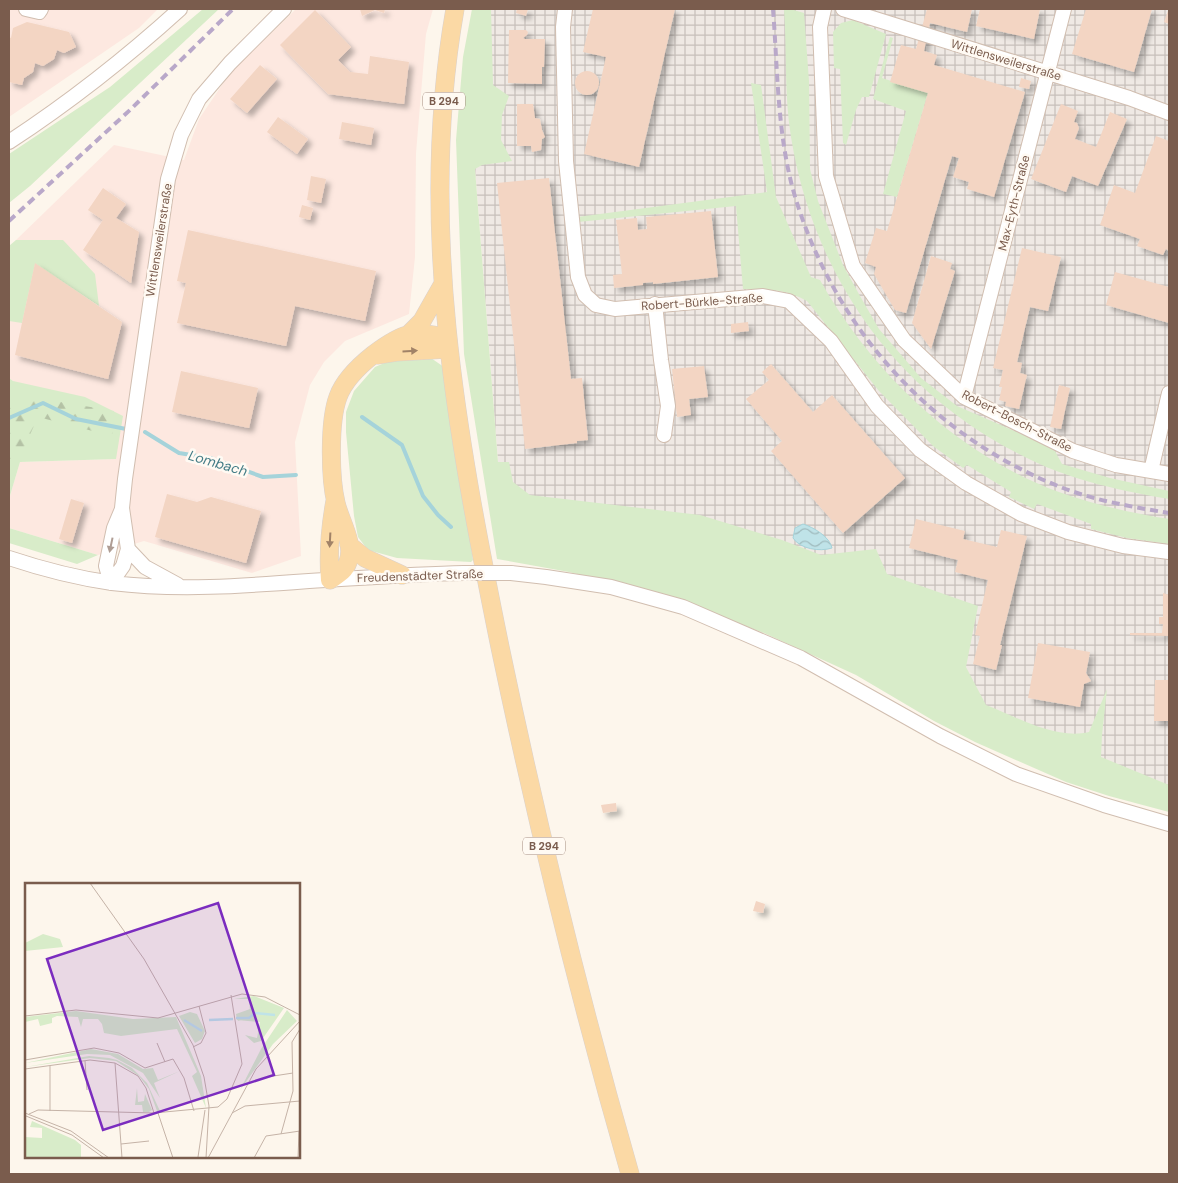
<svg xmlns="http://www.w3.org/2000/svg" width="1178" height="1183" font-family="'DM Sans',sans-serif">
<defs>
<pattern id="industrial-grid" width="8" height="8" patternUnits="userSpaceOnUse" patternTransform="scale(1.25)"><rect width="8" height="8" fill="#efe9e4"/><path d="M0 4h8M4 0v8" fill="none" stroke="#c7c0bb"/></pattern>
<pattern id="forest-firs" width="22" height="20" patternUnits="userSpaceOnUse" patternTransform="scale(1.25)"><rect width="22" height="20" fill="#d8ecc9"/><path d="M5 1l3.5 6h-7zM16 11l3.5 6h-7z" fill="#b4c2a5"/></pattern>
<pattern id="water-waves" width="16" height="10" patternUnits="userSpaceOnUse" patternTransform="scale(1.25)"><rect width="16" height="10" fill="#bfe3e8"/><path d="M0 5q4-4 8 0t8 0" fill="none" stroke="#a0bbbe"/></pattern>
<filter id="shadow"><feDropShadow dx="4.5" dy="4.5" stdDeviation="2.5" flood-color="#0004"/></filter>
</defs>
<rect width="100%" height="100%" fill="#fdf6ec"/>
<path fill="#fde8e0" d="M9,9H158L139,28L9,117Z
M296,9H433L426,34L416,153L415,257L409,314L345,341L324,362L310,385L295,442L301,556L252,573L144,541L98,555L9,528V499L20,462L116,459L9,378V266L16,240L114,145L184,160L199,119L230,73Z"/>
<path fill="url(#industrial-grid)" d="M478,9H1169V804L634,572L505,551L473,143Z"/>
<path fill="#d8ecc9" d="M203,9H219L30,186L9,203V154L110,87Z
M472,9H491L493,85L509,96L502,115L501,140L512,161L482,165L475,169L498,462H509L513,482L530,495L700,515L782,540L821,555L876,549L887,574L978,606L966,667L986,705C1017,717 1056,740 1089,732L1107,689L1102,735L1101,757L1169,785V812L1109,796L1066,782L975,742L934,721L856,675L764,633L665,596L569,572L497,559L464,354L456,140L463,57Z
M784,9H790L804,13L809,81L810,169L818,201L843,265L860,296L879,329L921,378L957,406L1035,440L1055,451L1062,464L1110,478L1169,491V499C1123,491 1074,481 1031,460C900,398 814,280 791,137C784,95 787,51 784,9Z
M853,20L886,34L869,97H862L856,110L846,145L843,143L840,69L834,68L833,32L841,23Z
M890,37L893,38L882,78L928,93L897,197L883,194L906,111L873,99Z
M751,83L761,85L776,197L811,277L820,280C872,373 958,455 1059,492C1095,505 1132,513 1169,519V544L1127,538L1091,529V524L1037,504L1034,509L1009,497L1011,492L967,465L963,468L933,446L879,391L807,301C781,287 770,291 743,289L736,206L578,222L577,217L767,192Z
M16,240H63L95,274L99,306L35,264L22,323L9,321V246Z
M428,356L444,367L473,560L471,562L397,558L368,550L358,537L354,516L346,432V412L354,391L375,367L389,361Z
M9,378L13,381L85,397L123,416L116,459L20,462L9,499Z
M9,528L98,555L77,564L9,543Z"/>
<path fill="url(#forest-firs)" d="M37,398L114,411L112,436L38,417L13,472L9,470V408Z"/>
<path fill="url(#water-waves)" stroke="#a5d3da" d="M803,524C813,527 830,537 832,548C820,552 800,549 793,538L795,528Z"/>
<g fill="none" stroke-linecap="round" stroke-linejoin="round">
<path stroke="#a5d3da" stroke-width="4" d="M362,417L402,445L423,496L438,515L451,527
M9,418L43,403L76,419L126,429
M145,432L179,453L210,458L263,477L296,475"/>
</g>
<path fill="#f3d5c3" filter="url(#shadow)" d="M360,9H385L384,13L375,10L362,16Z
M517,9H528L526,16L516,13Z
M593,9H675L639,167L584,154L606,57L583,52Z
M927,9H972L967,32L930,23L924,51L937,55L934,65L1025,92L994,197L967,189L969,182L953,177L959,158L952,156L906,313L895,310L874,274L876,267L865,263L876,228L887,231L928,93L890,82L901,45L916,49Z
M980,9H1040L1034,39L976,26Z
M1086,9H1152L1134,72L1072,54Z
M315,10L351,47L338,60L350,72L368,74L370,56L409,62L404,104L328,94L280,45Z
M1168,11L1169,12V24L1164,22Z
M27,22L69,32L76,47L64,53L57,50L54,59L43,66L35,63L33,72L24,78L22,85L9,82V37L11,38L13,28Z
M509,30H526L528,32L527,35L523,38L525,39H545L544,67H542V84L508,83Z
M260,65L277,79L247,113L230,99Z
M575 83a12 12 0 1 1 24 0a12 12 0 1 1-24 0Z
M1021,78L1031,81L1029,89L1019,87Z
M517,104H533L535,118L540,119L542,130L545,137L542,139L541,150L532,152L531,146H517Z
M1061,104L1078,111L1074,122L1077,123L1079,128L1075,139L1096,147L1110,112L1127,119L1098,186L1072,176L1066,192L1031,179Z
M278,117L308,139L297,154L267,132Z
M342,122L374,128L371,145L339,139Z
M1156,136L1169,141V251L1166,249L1163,255L1137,246L1140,239L1100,225L1114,185L1135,193Z
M311,176L326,179L321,203L307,200Z
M549,178L571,379L582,378L588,440L577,441V443L525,449L497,183Z
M103,188L126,204L116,218L139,232L131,283L83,250L103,220L88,210Z
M302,205L313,208L310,220L299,217Z
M711,211L718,277L653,284V282L643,283V285L614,288L613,275L622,274L616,220L637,218L638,230L647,229L646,217Z
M188,230L376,271L365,321L295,306L286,346L177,323L186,283L177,281Z
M1022,248L1061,257L1048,311L1030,307L1017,362L1022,363L1020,373L1027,375L1019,409L1005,406L1006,402L999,400L1002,387H999L1003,370L993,368Z
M931,256L952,263L950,269L955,271L931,349L912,323Z
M35,263L122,322L108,379L15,355Z
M1115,272L1169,287V323L1106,305Z
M748,322L749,331L731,333V324Z
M771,364L813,412L832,395L905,478L843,533L771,451L782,441L746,399L769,380L762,372Z
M704,366L708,397L689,399L691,415L677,417L672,369Z
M181,371L258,388L249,428L172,412Z
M1059,385L1070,388L1061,429L1050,427Z
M167,494L197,502L211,497L261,511L246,563L155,537Z
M71,499L84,503L72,543L59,539Z
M916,519L965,531L963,539L997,547L1001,530L1027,536L1000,645H1002L996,670L973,664L980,636L975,635L988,580L955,572L958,560L909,548Z
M1163,593L1169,595V636L1130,635V633H1162L1163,624H1159V617H1163Z
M1038,643L1090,652L1086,673L1091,681L1084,684L1080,707L1028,698Z
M1155,680H1169V721H1154Z
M616,803L617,811L603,813L601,805Z
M756,901L765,904L763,913L753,911Z"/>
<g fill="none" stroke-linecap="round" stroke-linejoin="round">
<defs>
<path id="minor" d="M26,9L39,12L41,9
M565,9L563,27L566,161L578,277L585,295L596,305L615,309L763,296L789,301L831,341L877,406L920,450L966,483L1021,514L1068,532L1123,546L1169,552
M824,9L820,27L826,176L853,266L904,340L964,397L1073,451L1116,465L1169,474
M843,9L1129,98L1169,113
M9,142C70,102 126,58 180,9
M655,304L661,360L668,406L664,435
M964,397L1064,9
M1151,471L1169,393
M128,549L145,567L178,585
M9,558C42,569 77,578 112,583C177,591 243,586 309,581C361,578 412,574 464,573
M511,573L546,577L611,587L683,607L801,658L940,736L1016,774L1104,805L1169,824
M111,583L123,566L128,549L122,508L125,479L168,179L181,135L199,99L230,63L284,9
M111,583L106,566L114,528L122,509"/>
<path id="major" d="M455,9C417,224 457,436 500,647C537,824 580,1000 630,1174
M409,334L422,321L443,284
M377,355L396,352L448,349
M335,501C330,528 328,553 330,580C337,575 345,571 348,562C355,543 340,521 336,503C330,478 329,421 338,397C344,380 360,365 374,354C402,333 413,329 448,338
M349,545L365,558L402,575"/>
</defs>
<use href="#minor" stroke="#d1beb0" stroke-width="16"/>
<use href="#major" stroke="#dad1cd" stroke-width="19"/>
<use href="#minor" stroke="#fff" stroke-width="14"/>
<use href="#major" stroke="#fbd9a5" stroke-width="18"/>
<path stroke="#b9a8c9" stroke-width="4" stroke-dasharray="8 5" stroke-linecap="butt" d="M773,9C778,73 777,141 797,203C838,333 936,439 1063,488C1097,501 1133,507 1169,513
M9,221L130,110L233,9"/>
<defs>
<path id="minor-bridge" d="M464,573H511"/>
</defs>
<use href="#minor-bridge" stroke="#d1beb0" stroke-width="16" stroke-linecap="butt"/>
<use href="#minor-bridge" stroke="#fff" stroke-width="14"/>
</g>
<defs><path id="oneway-solid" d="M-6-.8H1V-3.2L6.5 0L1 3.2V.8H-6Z" transform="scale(1.25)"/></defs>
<g fill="#a18267">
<use href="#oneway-solid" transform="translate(410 351) rotate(-3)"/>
<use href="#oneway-solid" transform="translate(330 540) rotate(93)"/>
</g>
<use fill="#af9d94" href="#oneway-solid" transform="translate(111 545) rotate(102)"/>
<g text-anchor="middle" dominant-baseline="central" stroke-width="5" stroke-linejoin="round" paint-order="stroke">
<g fill="#fffaf3" stroke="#a28b7f" stroke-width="1">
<rect x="423" y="92.5" width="42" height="17" rx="4"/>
<rect x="523" y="837.5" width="42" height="17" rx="4"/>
</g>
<g font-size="11" font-weight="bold" fill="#7a5c4d">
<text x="444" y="101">B 294</text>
<text x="544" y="846">B 294</text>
</g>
<g font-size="12" fill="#7a5c4d" stroke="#fffaf3">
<text transform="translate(1006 60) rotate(17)">Wittlensweilerstraße</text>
<text transform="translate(1014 203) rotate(-76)">Max-Eyth-Straße</text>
<text transform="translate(159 240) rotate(-81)">Wittlensweilerstraße</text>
<text transform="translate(702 302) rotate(-4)">Robert-Bürkle-Straße</text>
<text transform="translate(1017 421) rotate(27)">Robert-Bosch-Straße</text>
<text transform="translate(420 576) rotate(-2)">Freudenstädter Straße</text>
</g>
<g font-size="14" font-style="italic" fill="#437c86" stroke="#fffaf3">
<text transform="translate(218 463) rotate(16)">Lombach</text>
</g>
</g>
<g transform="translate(25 883)">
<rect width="275" height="275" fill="#fdf6ec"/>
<path d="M18,51L35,56L38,64L0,68V60ZM229,113L259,125L236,158L229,160L220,152L232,155L235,139L212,137L211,131L225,126L224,116H209ZM262,127L272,138L248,161L215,207L236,166ZM51,128L108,136L151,134L176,193L181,225L167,193L172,189L152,146L96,153L79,150L77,141L73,136H58L56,144L53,134L32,133L27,135V140L15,143L13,136L0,139V134ZM165,129L172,131L180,148L177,156L170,160L154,133ZM66,166L93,171L118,186L128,185L133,197L155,188L129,200L135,215L118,190L85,172L62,171L0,180ZM64,173L84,175L92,177L107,185L122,200L135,228H132L124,206L114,193L91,178L65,175L0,184ZM112,205L113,219L119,218L120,211L127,227L124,229H118L117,222H110ZM7,238L50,257L56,262V275H0V254L17,255V245L5,244Z" fill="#d8ecc9"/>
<path d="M225,124L249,126L251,130L246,139L243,138L244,132L231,131L213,138L212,134L224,133Z" fill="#d8ecc9"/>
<path fill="none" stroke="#bfe3e8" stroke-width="2.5" d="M211,135H224L230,130L250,132M159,137L177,148M184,137L208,136"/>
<path fill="none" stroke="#c5b3a7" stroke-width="1" d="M65,0L119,76L168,162L179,194L184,223L181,275M0,133L51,127L133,135L217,111L240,114L275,132M132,160L140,179M168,164L176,160L181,150L174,123M0,177L69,165L94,170L120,185L148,176L159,195L169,228M60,178L62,207M90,180L97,275M25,183V228M0,186L65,177L90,180L113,193L121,205L129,230M242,194L268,190M0,230L46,248L84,275M133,230L148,275M207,230L220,223L275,218M4,231L13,227L129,230L193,224L202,216L217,181L206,112M1,233L47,252L79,275M256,251L268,208L267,159L275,146M96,261L124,258M173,274L180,227M183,275L231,186L275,138M229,275L241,253L275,248M273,275L274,248"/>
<path fill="#7b2cbf" fill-opacity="0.15" stroke="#7b2cbf" stroke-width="2.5" d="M193,20L249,192L78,247L22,76Z"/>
<rect width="275" height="275" fill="none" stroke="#7a5c4d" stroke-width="2.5"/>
</g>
<rect width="1178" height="1183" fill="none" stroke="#7a5c4d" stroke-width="20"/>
</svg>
